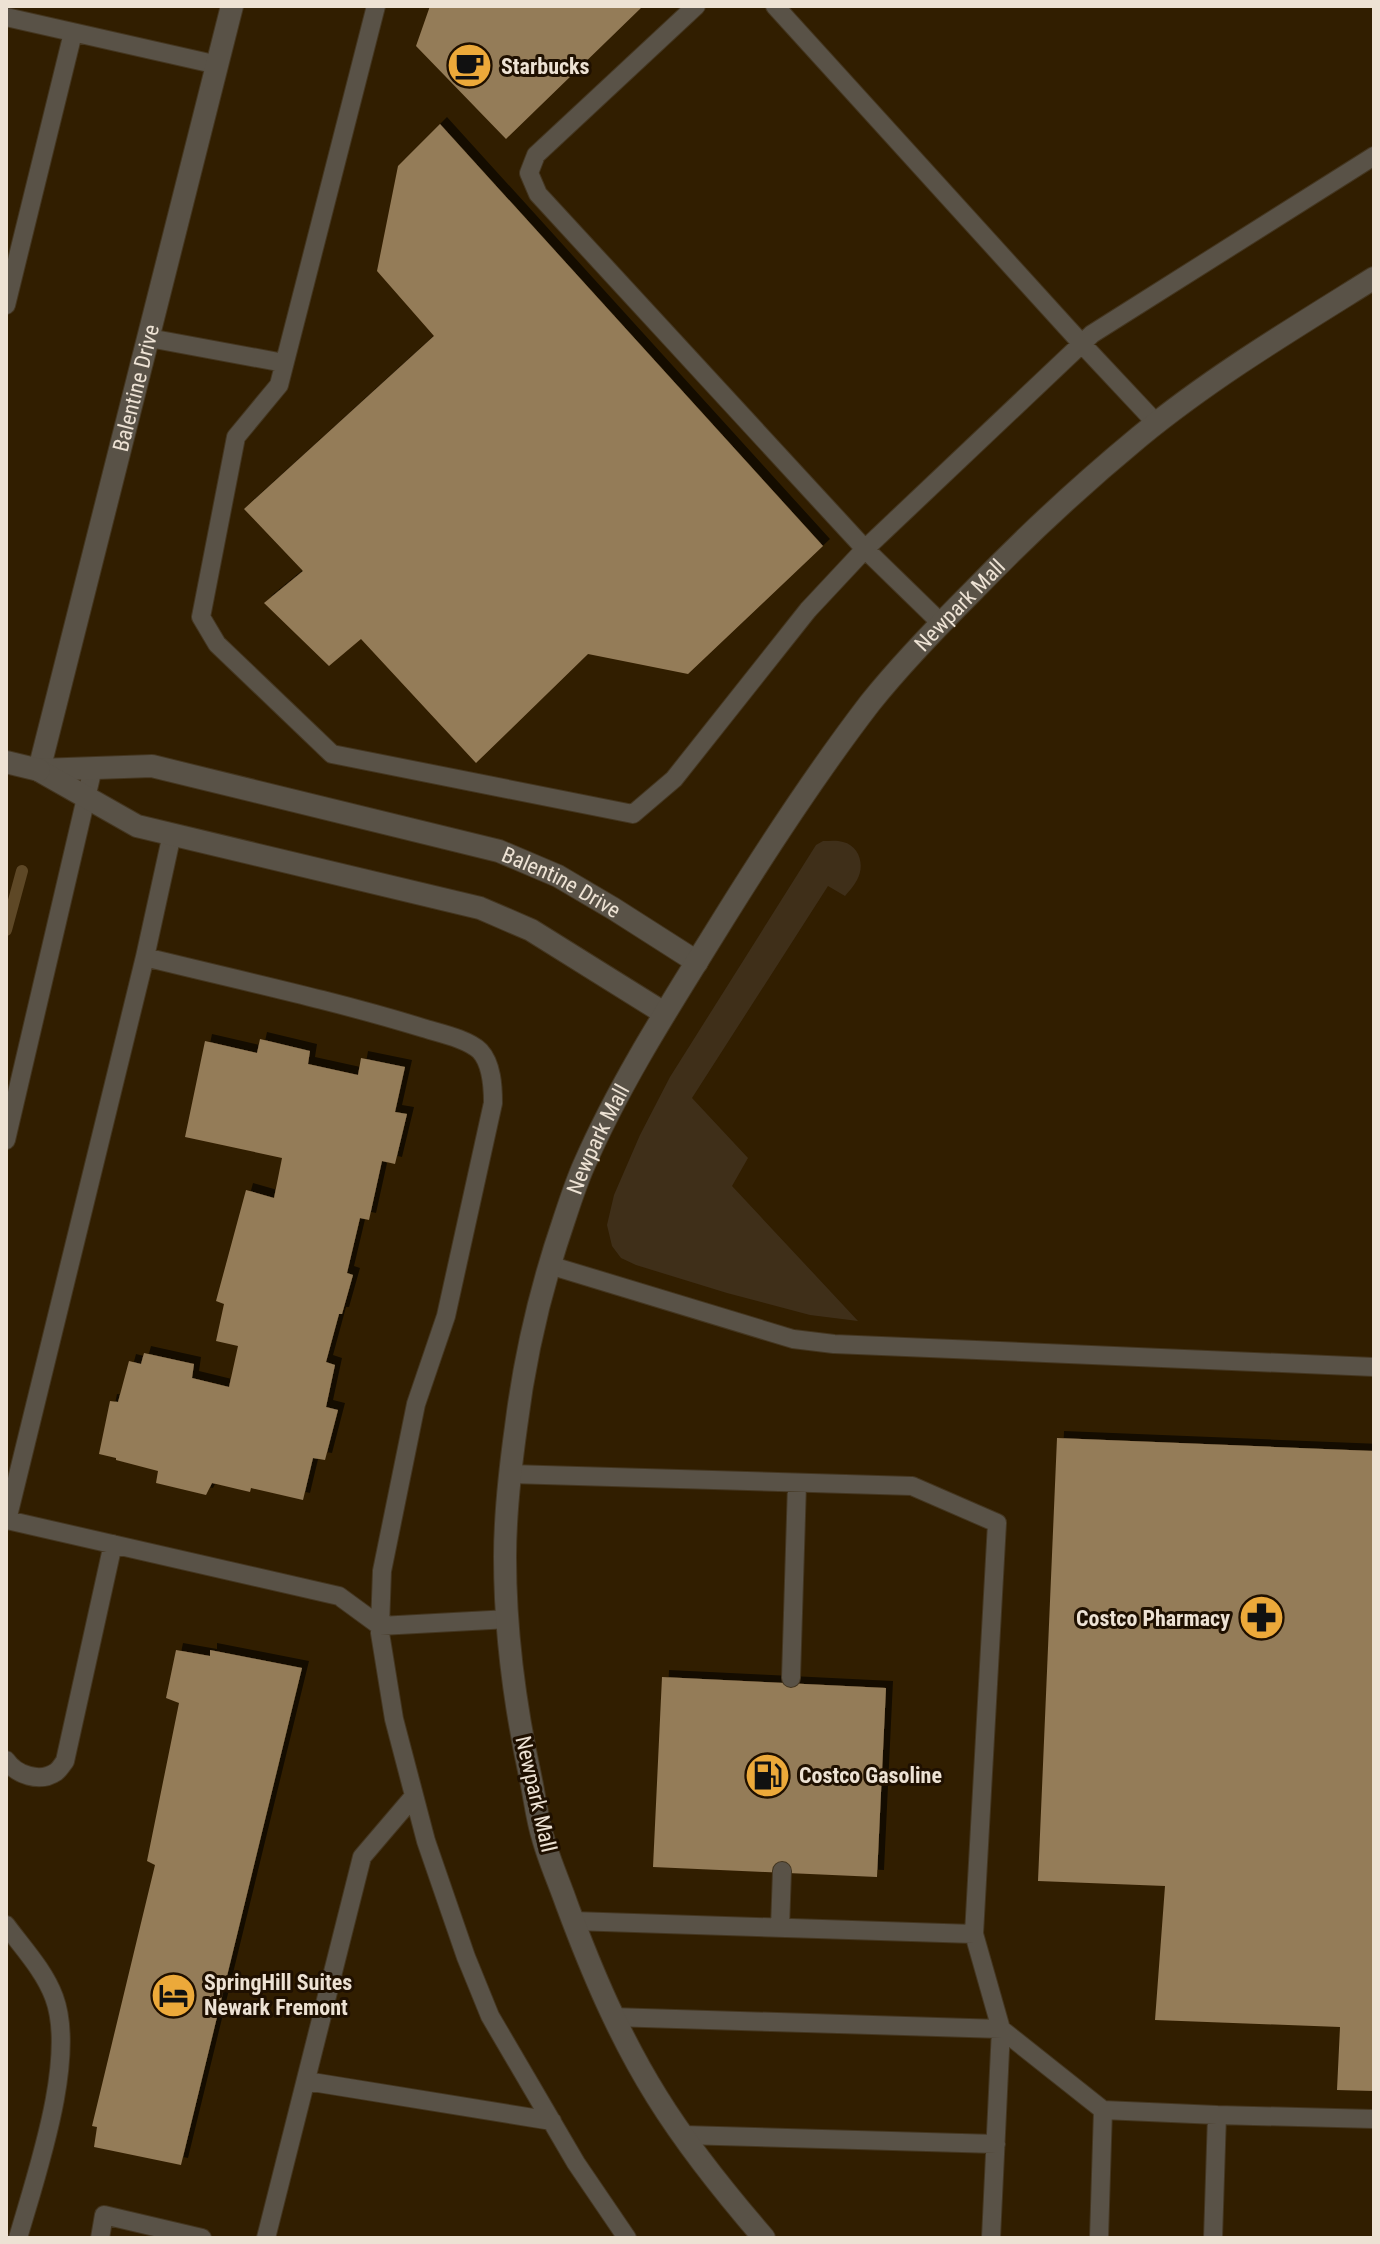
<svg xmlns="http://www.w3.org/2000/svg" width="1380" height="2244" font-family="'Roboto Condensed',sans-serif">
<defs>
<filter id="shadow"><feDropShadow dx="7" dy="-7" stdDeviation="0" flood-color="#0009"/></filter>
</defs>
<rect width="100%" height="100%" fill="#291a03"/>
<path fill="#311e00" d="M6,6H1374V2238H6Z"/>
<path fill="#3f2f19" d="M823,841C830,841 837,840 843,842C860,846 865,866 857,880C854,886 849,891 845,896L828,886L692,1098L748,1158L732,1186L858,1321L810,1315L727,1293L636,1265L621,1258L612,1246L607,1225L614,1195L640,1135L670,1077L816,845Z"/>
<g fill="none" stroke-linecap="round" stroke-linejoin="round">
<path stroke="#5e4826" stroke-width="12" d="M6,930L22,871"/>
</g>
<path fill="#947b58" filter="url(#shadow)" d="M430,6H643L506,139L416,46Z
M440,124L823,546L688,674L588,654L476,763L361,639L329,666L264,603L303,571L244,509L434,336L377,271L398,166Z
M260,1039L310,1051L308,1064L358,1075L361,1058L405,1067L395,1112L407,1114L395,1164L382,1161L369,1220L360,1218L347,1273L353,1275L342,1314H339L326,1362L335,1365L326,1407L338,1410L325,1460L313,1458L303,1500L251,1488L250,1492L212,1483L206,1495L156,1483L158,1471L116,1460V1458L99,1454L110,1401L118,1402L129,1361L141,1364L144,1353L194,1364L192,1378L229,1387L238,1346L216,1341L224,1304L216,1301L246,1190L274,1198L282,1158L185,1137L205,1041L257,1053Z
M1057,1438L1374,1451V2091L1337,2090L1340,2027L1155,2020L1165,1886L1038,1881Z
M176,1650L210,1656V1650L302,1668L181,2165L94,2147L97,2127L92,2126L155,1865L147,1861L179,1703L166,1698Z
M662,1677L886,1688L877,1877L653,1867Z"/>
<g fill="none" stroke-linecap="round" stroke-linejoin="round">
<defs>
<path id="service" d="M376,6L279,385L236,437L201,617L217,644L332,754L633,814L674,779L808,610L865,549L538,194L529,173L536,155L696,6
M775,6L1082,344L1157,424
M6,17L218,65
M6,305L73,33
M149,338L284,363
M941,623L865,549L1092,334L1374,156
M145,957L172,834
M6,1140L93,768
M549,1265L793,1339L834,1344L1374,1367
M510,1474L912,1486L997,1523L974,1934L573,1921
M509,1619L380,1626L339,1596L7,1520L145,957C238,980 332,1000 423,1028C439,1033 468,1039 480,1051C492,1064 493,1087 493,1103L446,1316L416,1404L382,1571L380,1626V1633L394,1719L426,1841L466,1957L490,2016L576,2163L627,2238
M791,1678L797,1484
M6,1760C16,1775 40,1783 56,1772C60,1769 62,1765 65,1761L113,1544
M6,1925C22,1947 44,1970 54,1997C77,2058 36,2175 18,2238
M780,1928L782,1871
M974,1934L1001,2029L1103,2110L1217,2115
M612,2017L1001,2029L991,2238
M306,2081L552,2121
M683,2135L996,2144
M100,2238L104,2215L202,2238
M266,2238L362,1857L414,1796
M1099,2238L1103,2110
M1213,2238L1217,2115L1374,2119"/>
<g id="minor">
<path id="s1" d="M39,770L232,6"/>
<path id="s2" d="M39,770L152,766L499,851L558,876L614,909L697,962"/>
<path d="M40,771L137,826L480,908L531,930L664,1013"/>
<path id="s3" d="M764,2238C726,2194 688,2147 657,2097C619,2036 592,1972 567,1905C559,1882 549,1860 543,1838C537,1819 535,1799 531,1780C515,1707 505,1631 505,1557C505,1514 510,1470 516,1427C525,1354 540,1290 564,1220C570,1202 576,1183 584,1165C622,1078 674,999 724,918C770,844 817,772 870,703C902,663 938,626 974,590C1026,536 1081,485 1139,437C1212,377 1294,328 1374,278"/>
</g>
<path id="tertiary" d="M6,762L39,770"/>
</defs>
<use href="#service" stroke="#443620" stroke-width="20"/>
<use href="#minor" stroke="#443620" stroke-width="24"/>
<use href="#tertiary" stroke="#443620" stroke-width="24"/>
<use href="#service" stroke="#595247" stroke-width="18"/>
<use href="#minor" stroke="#595247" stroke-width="22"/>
<use href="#tertiary" stroke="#595247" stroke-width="22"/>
</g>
<defs>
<symbol id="cafe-disc" viewBox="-11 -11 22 22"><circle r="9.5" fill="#eca93a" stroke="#1f1000"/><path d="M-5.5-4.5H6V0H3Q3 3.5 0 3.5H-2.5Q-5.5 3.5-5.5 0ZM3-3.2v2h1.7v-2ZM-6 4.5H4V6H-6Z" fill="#111"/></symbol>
<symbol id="pharmacy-disc" viewBox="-11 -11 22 22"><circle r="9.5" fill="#eca93a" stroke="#1f1000"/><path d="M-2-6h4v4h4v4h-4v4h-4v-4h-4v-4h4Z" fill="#111"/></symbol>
<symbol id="fuel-disc" viewBox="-11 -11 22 22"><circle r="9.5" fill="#eca93a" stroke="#1f1000"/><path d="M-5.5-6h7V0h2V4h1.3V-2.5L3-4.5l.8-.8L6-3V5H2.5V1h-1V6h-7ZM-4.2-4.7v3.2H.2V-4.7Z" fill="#111"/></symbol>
<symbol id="hotel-disc" viewBox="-11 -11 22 22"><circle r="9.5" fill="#eca93a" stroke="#1f1000"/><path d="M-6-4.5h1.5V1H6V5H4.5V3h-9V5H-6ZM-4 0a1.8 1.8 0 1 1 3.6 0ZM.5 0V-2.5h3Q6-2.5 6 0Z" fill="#111"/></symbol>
</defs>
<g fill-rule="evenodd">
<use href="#cafe-disc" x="444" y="40" width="51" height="51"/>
<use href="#pharmacy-disc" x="1236" y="1592" width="51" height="51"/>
<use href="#fuel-disc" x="742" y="1750" width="51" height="51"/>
<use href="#hotel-disc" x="148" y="1970" width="51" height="51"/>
</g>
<g text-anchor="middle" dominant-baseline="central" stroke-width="6" stroke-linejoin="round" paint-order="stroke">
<g font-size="22" font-weight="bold" fill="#ede2d4" stroke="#1f1000" text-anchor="start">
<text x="501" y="66">Starbucks</text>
<text x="1230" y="1618" text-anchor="end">Costco Pharmacy</text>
<text x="799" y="1775">Costco Gasoline</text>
<text x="204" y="1982">SpringHill Suites<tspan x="204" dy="25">Newark Fremont</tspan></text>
</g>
<g font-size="22" fill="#ede2d4" stroke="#1f1000">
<text stroke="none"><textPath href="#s1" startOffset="394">Balentine Drive</textPath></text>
<text stroke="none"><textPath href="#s3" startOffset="1824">Newpark Mall</textPath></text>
<text stroke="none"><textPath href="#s2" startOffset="540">Balentine Drive</textPath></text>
<text stroke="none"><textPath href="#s3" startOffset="1176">Newpark Mall</textPath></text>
<text transform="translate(536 1794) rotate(77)">Newpark Mall</text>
</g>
</g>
<rect width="1380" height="2244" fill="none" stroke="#ede2d4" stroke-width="16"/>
</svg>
